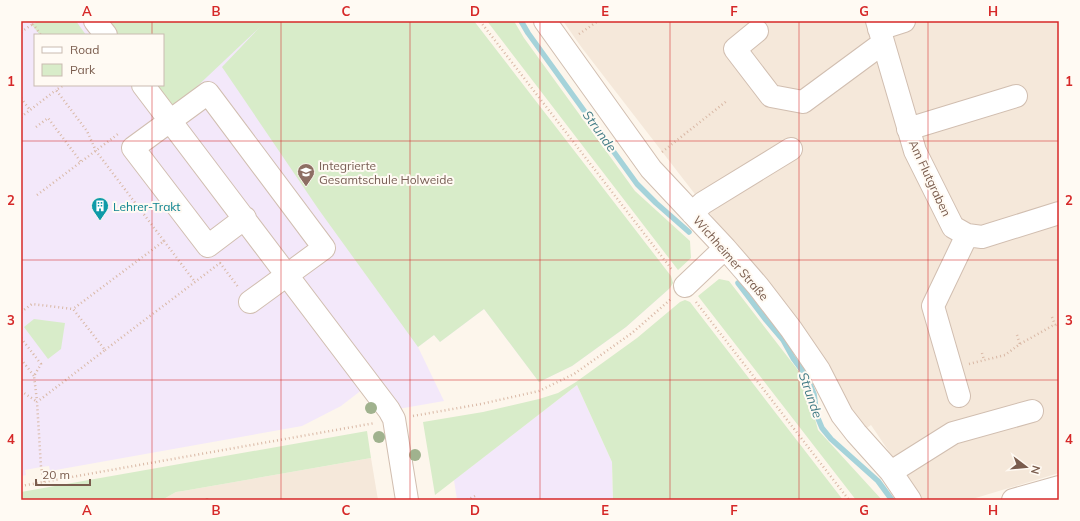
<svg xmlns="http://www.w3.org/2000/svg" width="1080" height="521" font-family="Mulish,sans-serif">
<rect width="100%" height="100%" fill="#fdf6ec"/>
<path fill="#f5e8da" d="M563,21H1059V473L969,500H923L919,496L871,425L862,431L820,356L582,48Z
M371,458L378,500H162L176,492L183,491Z"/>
<path fill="#f3e8fa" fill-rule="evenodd" d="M21,21H464L670,288L626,327L572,366L539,382L484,309L440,342L434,335L418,347L444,401L398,409L376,379L341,406L302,426L50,471L49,466L41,467L25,470L26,475L21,476ZM35,35H163V85H35Z
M577,385L612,462L613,500H457L454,480Z"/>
<path fill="#d8ecc9" d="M39,21H76L86,35H40L32,25Z
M105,21H474L671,276L673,283L670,288L626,327L572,366L539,382L484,309L440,342L434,335L418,347L319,210L222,67L260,27L172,110L154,85H163V35H116Z
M487,21H514L524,38L635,191L690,241L691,258L678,270Z
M719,279L729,281L804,378L818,430L882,500H856L698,296Z
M685,300L690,302L843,500H613L612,462L577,385L435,495L423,422L483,412L539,399L558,393L576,382L637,338L680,302Z
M34,319L65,323L61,349L48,359L24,327Z
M367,431L371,458L183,491L176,492L162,500H21V492Z"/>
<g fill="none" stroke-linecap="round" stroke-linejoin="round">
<path stroke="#a5d3da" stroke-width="5.5" d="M521,21L528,33L637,184L656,203L689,232
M738,283L766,320L783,340L793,358L807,377L814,394L817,416L822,428L831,439L878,481L892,500"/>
<defs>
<path id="minor" d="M95,21L106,35
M545,21L651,169L725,248L758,286L791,329L819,370L842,415L856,433L891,472L910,500
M877,21L915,151L953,227L967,235L982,237L1059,213
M879,29L904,21
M757,31L735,49L771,96L803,102L883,43
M143,85L389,410L394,419L407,500
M908,129L1016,96
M692,213L703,203L791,149
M245,218L208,246L133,148L208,93L324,248L250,302
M685,286L725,248
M959,396L933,306L967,235
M891,472L953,433L1032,411
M1013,500L1059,487"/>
</defs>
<use href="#minor" stroke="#d1beb0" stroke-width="24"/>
<path stroke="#d9b8a5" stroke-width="2.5" stroke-dasharray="1 3" stroke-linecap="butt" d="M36,21L33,24L41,35
M480,21L673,271
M21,32L33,24
M579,34L598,21
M21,98L30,110
M21,117L56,90
M36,127L48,118L81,162
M662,152L728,100
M37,195L118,134
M164,241L195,282
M696,302L849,500
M21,312L32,304L73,309
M1052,317L1055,325
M1017,335L1020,344
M21,338L41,364L34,376L37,401
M105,350L220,263L239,288
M982,353L984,360
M21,359L34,376
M969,364L1005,355L1020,344L1052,326L1059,324
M21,391L36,401
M413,416L481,404L539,391L574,374L632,333L671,299
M44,482L41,467L37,402L105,350L73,309L164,241L96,151L87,131L56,90L64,85
M21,486L375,423
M207,498V500
M467,500L475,496"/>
<use href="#minor" stroke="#fff" stroke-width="22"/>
</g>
<g fill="#a0b28e">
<circle cx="371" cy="408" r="6"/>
<circle cx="379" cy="437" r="6"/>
<circle cx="415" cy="455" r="6"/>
</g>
<path fill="none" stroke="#d62828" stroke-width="1" stroke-opacity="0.55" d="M152,21V35M281,21V500M410,21V500M540,21V500M670,21V500M799,21V500M928,21V500M152,85V500M21,141H1059M21,260H1059M21,380H1059"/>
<defs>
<symbol id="school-pin" viewBox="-11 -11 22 30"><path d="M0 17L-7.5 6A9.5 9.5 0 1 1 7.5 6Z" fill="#8d6e63" stroke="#fffaf3"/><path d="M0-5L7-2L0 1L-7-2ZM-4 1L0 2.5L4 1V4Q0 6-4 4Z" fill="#fff"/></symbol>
<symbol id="building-pin" viewBox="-11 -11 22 30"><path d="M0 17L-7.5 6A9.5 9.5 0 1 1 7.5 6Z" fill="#0f9aa8" stroke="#fffaf3"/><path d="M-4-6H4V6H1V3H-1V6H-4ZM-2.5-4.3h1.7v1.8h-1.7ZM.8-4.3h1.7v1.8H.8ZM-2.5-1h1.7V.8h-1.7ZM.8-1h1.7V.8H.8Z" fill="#fff"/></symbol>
</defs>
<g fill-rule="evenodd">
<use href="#school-pin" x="296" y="162" width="20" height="27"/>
<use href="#building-pin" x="90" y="196" width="20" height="27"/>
</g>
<g text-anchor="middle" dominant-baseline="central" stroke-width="4" stroke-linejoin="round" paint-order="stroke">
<g font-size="12" fill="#785e54" stroke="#fffaf3" text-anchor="start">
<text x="319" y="165">Integrierte<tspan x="319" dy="14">Gesamtschule Holweide</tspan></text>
</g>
<g font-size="12" fill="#7a5c4d" stroke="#fffaf3">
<text transform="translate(930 178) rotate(65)">Am Flutgraben</text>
<text transform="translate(731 258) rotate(49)">Wichheimer Straße</text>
</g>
<g font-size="12" fill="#0d838f" stroke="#fffaf3" text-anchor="start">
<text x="113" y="206">Lehrer-Trakt</text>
</g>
<g font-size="13" font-style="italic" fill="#437c86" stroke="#fffaf3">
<text transform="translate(600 131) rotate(54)">Strunde</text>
<text transform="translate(811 395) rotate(71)">Strunde</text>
</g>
</g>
<rect width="1080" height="521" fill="none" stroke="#fffaf3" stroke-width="44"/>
<rect x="34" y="34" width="130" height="52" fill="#fffaf3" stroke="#cabbb1"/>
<rect x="42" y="47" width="20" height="6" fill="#ffffff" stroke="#cabbb1"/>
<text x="70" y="54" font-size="12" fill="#7a5c4d">Road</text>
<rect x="42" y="64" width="20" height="12" fill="#d8ecc9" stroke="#cabbb1"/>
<text x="70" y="74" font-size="12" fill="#7a5c4d">Park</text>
<g transform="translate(1026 467) rotate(106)" stroke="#fffaf3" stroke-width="3" paint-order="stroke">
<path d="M0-3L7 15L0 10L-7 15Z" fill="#7a5c4d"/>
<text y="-6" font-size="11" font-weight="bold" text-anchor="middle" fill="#7a5c4d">N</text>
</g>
<path d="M36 479v6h54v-6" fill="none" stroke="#7a5c4d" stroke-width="2"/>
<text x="42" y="479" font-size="12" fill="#7a5c4d" stroke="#fffaf3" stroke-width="3" paint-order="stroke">20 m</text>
<rect x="22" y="22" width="1036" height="477" fill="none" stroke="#d62828" stroke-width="1.5"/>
<g font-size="13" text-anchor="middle" font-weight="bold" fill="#d62828">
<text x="87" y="16">A</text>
<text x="216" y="16">B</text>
<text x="346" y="16">C</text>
<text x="475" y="16">D</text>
<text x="605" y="16">E</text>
<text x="734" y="16">F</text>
<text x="864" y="16">G</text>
<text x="993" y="16">H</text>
<text x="11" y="86">1</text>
<text x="1069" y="86">1</text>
<text x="11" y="205">2</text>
<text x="1069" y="205">2</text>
<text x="11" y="325">3</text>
<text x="1069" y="325">3</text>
<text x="11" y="444">4</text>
<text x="1069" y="444">4</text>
<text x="87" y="515">A</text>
<text x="216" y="515">B</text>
<text x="346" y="515">C</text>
<text x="475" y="515">D</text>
<text x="605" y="515">E</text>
<text x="734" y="515">F</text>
<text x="864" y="515">G</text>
<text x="993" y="515">H</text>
</g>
</svg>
